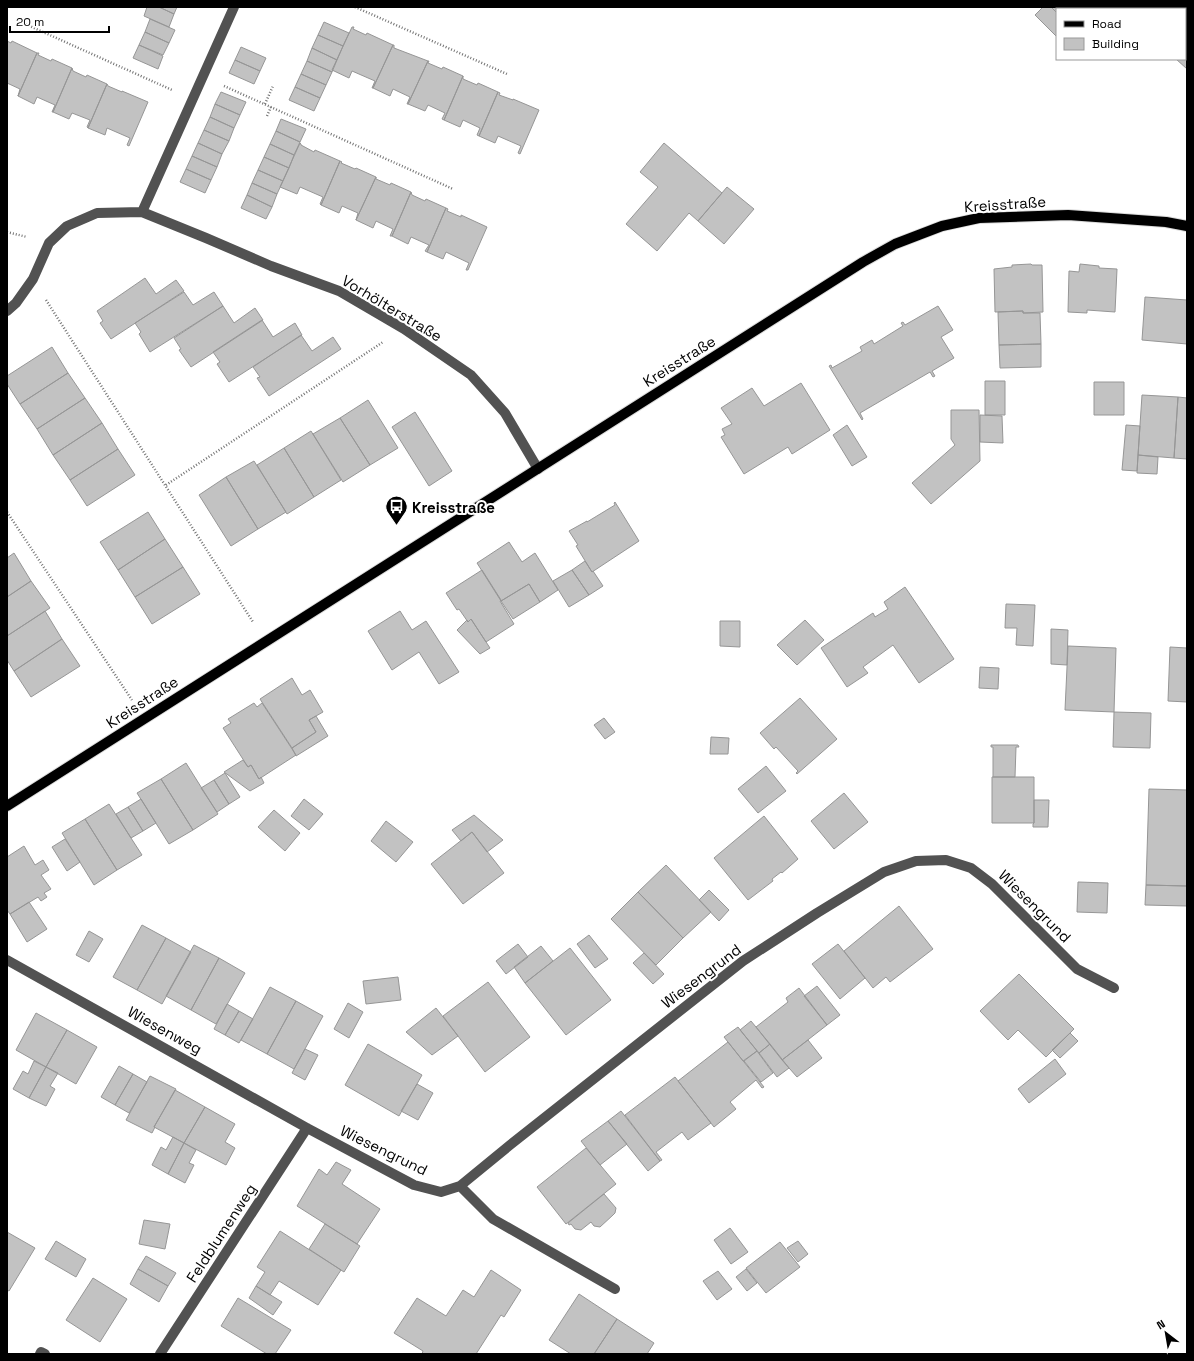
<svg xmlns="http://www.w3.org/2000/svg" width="1194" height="1361" font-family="'Space Grotesk',sans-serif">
<rect width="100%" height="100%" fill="#fff"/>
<path fill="#c2c2c2" stroke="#969696" d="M147,7H159L174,14L169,27L144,16Z
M159,7H177L174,14Z
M1043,7H1051L1057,13V37L1035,15Z
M1051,7H1099L1097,9H1057V13Z
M1144,7H1187V69L1176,59H1185V9H1142Z
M150,19L175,30L169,43L145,32Z
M324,22L349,33L343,46L318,35Z
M352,27H354L353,29L366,35L367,33L393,45L373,88H372L375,81L352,71L349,78L332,70Z
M145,32L169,43L163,55L139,45Z
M318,35L343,46L337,60L312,48Z
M7,41L11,43L12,41L37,53L18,96L20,89L7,83Z
M139,45L163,56L158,69L133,58Z
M393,45H394V48L428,61L408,104H407L410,97L393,89L390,96L373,88Z
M241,47L266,58L260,71L235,60Z
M312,48L337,60L332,72L307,61Z
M37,53H39L38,55L51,61L52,59L72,68L53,112H52L55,105L37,97L34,104L18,96Z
M235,60L260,71L254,84L229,73Z
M307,61L332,72L326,85L301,74Z
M428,61H429L428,63L442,69L443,67L463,76L444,120L442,119L445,113L428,105L425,111L408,104Z
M72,68L73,71L86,77L87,75L107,84L88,128L87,127L90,120L72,113L69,119L53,112Z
M301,74L326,85L320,98L295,87Z
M463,76V79L477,85L478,83L498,92L479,136L477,135L480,128L463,120L460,127L444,120Z
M107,84L108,86L122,92V91L148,102L129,146L127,145L130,138L107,128L105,135L88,128Z
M295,87L320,98L314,111L289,100Z
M221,92L246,102L240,115L215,104Z
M498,92L500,93L499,95L513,100V99L539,110L520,154L518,153L521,146L498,136L495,143L479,136Z
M215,104L240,115L234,128L210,117Z
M210,117L234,128L229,141L204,130Z
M281,119L306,129L300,142L276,131Z
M204,130L229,141L222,154L198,143Z
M276,131L300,142L294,155L270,144Z
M198,143L222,154L217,167L192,156Z
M300,143L301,144V145L314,152L315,150L340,161L321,205L320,204L323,197L300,187L297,194L280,187Z
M664,143L722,193L698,221L689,213L657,251L626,224L658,187L640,172Z
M270,144L294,155L289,168L264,157Z
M192,156L217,167L211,180L186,169Z
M264,157L289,168L283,181L258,170Z
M340,161L342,162L341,163L355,169L356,168L376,177L356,220L358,213L342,206L339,213L321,205Z
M186,169L211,180L205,193L180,182Z
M258,170L283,181L277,194L252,183Z
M376,177V179L390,185L391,183L411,192L392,236H390L393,229L376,221L373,228L356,220Z
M252,183L277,194L272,207L247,195Z
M727,187L754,209L724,244L698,221Z
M411,192L412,195L425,201L426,199L446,208L427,252L425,251L429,245L411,237L408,244L392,236Z
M247,195L272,207L266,219L241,208Z
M446,208L448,209L447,211L461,217V215L487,227L468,270H466L469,263L446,252L443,259L427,252Z
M1031,264L1032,265H1042L1043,312L1023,313V311L995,312L994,269L1012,267V265Z
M1080,264L1099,266V268L1117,269L1115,312L1087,310V313L1068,312L1069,271L1079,272Z
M145,278L156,294L176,280L184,291L111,339L100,323L103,321L97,311Z
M184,292L193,305L214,292L223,306L150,352L139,334L141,332L135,323Z
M1145,297L1187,300V344L1142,340Z
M223,306L234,323L255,308L263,320L191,367L179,350L181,349L174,338Z
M938,306L953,330L941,337L954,358L932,371L935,376L933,377L930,372L860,413L863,419L862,420L829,366L831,365L832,368L862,351L860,347L872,340L874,344L903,326L901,323L903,322L905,325Z
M1023,311V313H1040L1041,344L999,345L998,312Z
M262,320L273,337L295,323L302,335L229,382L217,364L220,362L213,352Z
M301,335L312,351L333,337L341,349L269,396L257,378L260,377L253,367Z
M1041,344V367L1000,368L999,345Z
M52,347L68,373L20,404L7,384V376Z
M68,373L85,398L37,429L20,404Z
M985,381H1005V415H985Z
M1094,382H1124V415H1094Z
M801,383L830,430L792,454L788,447L744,474L721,437L725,435L722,429L732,424L721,408L752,388L764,406Z
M1142,395L1178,397L1174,458L1138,455Z
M1178,397L1187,398V459L1174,458Z
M85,398L102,423L53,455L37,429Z
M368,400L398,448L370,465L340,418Z
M951,410H979L980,461L931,504L912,483L955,445L951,439Z
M415,412L452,471L429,486L392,427Z
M980,415L1002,416L1003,443L980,442Z
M340,418L370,465L343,482L313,434Z
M102,423L118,449L70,480L53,455Z
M847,425L867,457L852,466L833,435Z
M1126,425L1140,426L1137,471L1122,470Z
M311,431L341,480L314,497L284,448Z
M284,448L314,497L287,514L257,465Z
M118,449L135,475L87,506L70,480Z
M1138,455L1158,457L1157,474L1137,473Z
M254,461L286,512L258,529L226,477Z
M226,477L258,529L231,546L199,495Z
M615,502L639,541L592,572L576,546L578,545L569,531L587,521V522L615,505L614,503Z
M148,512L165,539L118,570L100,542Z
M165,539L183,567L135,597L118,570Z
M509,542L522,562L535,553L558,590L540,602L529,584L501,601L477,563Z
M14,553L31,581L7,597V558Z
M585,561L592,572L593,571L603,586L589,595L572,570Z
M183,567L200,594L152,624L135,597Z
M482,570L501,600L500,601L514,624L486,642L471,619L468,622L459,609L457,610L446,593Z
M572,570L589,595L569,607L553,581Z
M31,581L50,608L7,636V597Z
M529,584L540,602L513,619L501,601Z
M905,587L954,659L919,683L893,645L863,667L868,673L847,687L821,648L873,613L875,617L888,609L884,602Z
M1006,604L1035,605L1033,646L1016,645L1017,628H1005Z
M45,611L62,639L14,671L7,660V636Z
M400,611L412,630L426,621L459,672L439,684L419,652L392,670L368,631Z
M471,619L490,648L480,654L457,630L467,620L468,622Z
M805,620L824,640L797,665L777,645Z
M720,621H740V647L720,646Z
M1051,629L1068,630L1067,665L1051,664Z
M62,639L80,666L31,697L14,671Z
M1068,646L1116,648L1114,712L1065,710Z
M1170,647L1187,648V702L1168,701Z
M980,667L999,668L998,689L979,688Z
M292,678L302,695L310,690L323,712L309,720L316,732L292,748L260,699Z
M800,698L837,739L797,774L796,773L798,771L776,747L774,749L760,733Z
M254,703L257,707L262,703L296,755L259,779L251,765L248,767L223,728L231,723L228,719Z
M1114,712L1151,713L1150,748L1113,747Z
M316,716L328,736L296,756L292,748L316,732L309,720Z
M604,718L615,732L605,739L594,725Z
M711,737L729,738L728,754H710Z
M991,745H1018L1019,747H1016L1015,777H993V747H991Z
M243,760L248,767L251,765L259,779L261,777L264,783L250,791L224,772Z
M186,763L218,814L193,830L161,779Z
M766,766L786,791L758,813L738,789Z
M225,773L240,797L229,804L214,780Z
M992,777H1034V823H992Z
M161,779L193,830L169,844L137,793Z
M214,780L229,804L217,812L201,788Z
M1149,789L1187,790V886L1146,885Z
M844,793L868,822L834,849L811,821Z
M141,799L156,823L143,831L128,807Z
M304,799L323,814L309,830L291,816Z
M1034,800H1049L1048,827H1033V824L1034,823Z
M109,804L142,855L117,870L85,819Z
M128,807L143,831L131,838L116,814Z
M274,810L300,833L285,851L258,827Z
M474,815L503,840L487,852L472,832L461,841L452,830Z
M764,816L798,859L782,873L781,872L772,879L773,881L748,900L714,858Z
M85,819L117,870L94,885L62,833Z
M386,821L413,842L396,862L371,841Z
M472,832L504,873L463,904L431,864Z
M65,839L80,862L67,871L52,847Z
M24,846L35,865L43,860L49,870L41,875L51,889L44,893L47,897L41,901L38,897L10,914L7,910V857Z
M666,865L711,912L683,938L638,892Z
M1078,882L1108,883L1107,913L1077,912Z
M1146,885L1187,886V906L1145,905Z
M709,890L729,910L719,921L699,900Z
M638,892L683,938L656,965L611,919Z
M29,902L47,929L27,942L10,914Z
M899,906L933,949L890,982L886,977L873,988L844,951Z
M142,925L166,938L137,990L113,977Z
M89,931L103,939L89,962L76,955Z
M589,935L608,959L595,968L577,944Z
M166,938L191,952L162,1004L137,990Z
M518,944L528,957L506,974L496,961Z
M838,944L865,978L840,999L812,964Z
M194,945L219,958L191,1010L166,996Z
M541,946L553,961L525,983L514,967Z
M570,948L611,1000L566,1035L525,983Z
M644,953L664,974L653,984L633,963Z
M219,958L245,973L216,1024L191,1010Z
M1019,974L1074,1029L1046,1057L1018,1030L1008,1040L980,1011Z
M398,977L401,1000L366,1004L363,981Z
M488,982L530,1037L485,1072L443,1016Z
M817,986L840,1015L827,1025L804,996Z
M270,987L296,1001L267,1054L241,1040Z
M799,988L827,1025L782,1060L756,1027L788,1002L786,998Z
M296,1001L323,1016L294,1069L267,1054Z
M348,1003L363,1012L349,1038L334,1029Z
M227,1004L239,1011L225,1035L214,1029Z
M436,1008L458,1036L432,1055L406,1032Z
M239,1011L253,1019L239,1043L225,1035Z
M36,1013L67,1030L46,1067L16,1050Z
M751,1021L770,1044L759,1053L740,1030Z
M738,1027L757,1051L743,1061L724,1037Z
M67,1030L97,1047L76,1084L46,1067Z
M1070,1033L1078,1041L1060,1058L1052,1050Z
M808,1040L822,1058L797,1077L782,1060Z
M728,1042L764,1087L762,1088L756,1080L730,1102L736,1109L714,1127L678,1081Z
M368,1044L422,1075L399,1116L345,1085Z
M770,1044L789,1068L777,1077L759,1053Z
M305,1049L318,1055L305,1080L292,1073Z
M757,1051L773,1073L761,1082L744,1061Z
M1055,1059L1066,1074L1029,1103L1018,1089Z
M34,1061L46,1067L29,1098L13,1089L23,1071L28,1074Z
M119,1066L133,1074L115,1105L101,1097Z
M46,1067L58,1073L50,1086L55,1089L46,1106L29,1098Z
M133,1074L147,1082L129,1113L115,1105Z
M150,1076L176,1089L154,1127H155L152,1133L126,1120Z
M675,1077L711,1123L688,1140L682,1132L656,1152L662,1160L660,1161L625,1115Z
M417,1084L433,1093L418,1120L401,1111Z
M175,1090L205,1107L184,1143L154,1127Z
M205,1107L235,1124L225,1142L235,1148L226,1165L184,1143Z
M621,1111L660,1161L648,1171L608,1121Z
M608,1121L627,1144L600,1165L581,1141Z
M173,1137L184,1143L168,1174L152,1165L161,1147L166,1150Z
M184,1143L196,1150L189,1163L194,1165L185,1183L168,1174Z
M586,1148L616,1184L566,1224L537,1187Z
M336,1162L351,1170L342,1184L380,1209L357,1244L297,1206L319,1169L327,1175Z
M604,1194L616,1208L615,1213L613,1215L600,1227L594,1226L591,1222L581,1230L575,1229L571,1224L569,1225L568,1223Z
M144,1220L170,1224L165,1249L139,1244Z
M325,1224L360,1246L344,1272L309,1249Z
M730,1228L748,1252L731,1264L714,1240Z
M280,1231L341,1270L318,1305L279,1281L270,1295L256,1286L265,1272L257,1267Z
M7,1232L35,1248L9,1291L7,1290Z
M56,1241L86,1259L76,1277L45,1259Z
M798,1241L808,1254L798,1262L787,1248Z
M780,1242L800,1267L766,1293L746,1268Z
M146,1256L176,1273L168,1286L138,1269Z
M138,1269L168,1286L159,1302L130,1284Z
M746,1269L757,1283L747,1291L736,1277Z
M491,1270L521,1290L504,1317L501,1315L476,1354H422L423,1351L394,1333L417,1298L446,1316L463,1290L474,1297Z
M718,1271L732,1289L717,1300L703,1281Z
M93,1278L127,1299L100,1342L66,1320Z
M256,1286L282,1302L273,1315L249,1298Z
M579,1294L617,1319L594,1354H571L549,1340Z
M238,1298L291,1330L275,1354H267L221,1326Z
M617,1319L654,1343L647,1354H594Z"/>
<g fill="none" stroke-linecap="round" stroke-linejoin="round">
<defs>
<path id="major" d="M7,806L863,262L895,244L942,226L979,218L1068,215L1166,222L1187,226"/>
</defs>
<use href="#major" stroke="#dbdbdb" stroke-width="12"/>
<path stroke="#747474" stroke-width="2.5" stroke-dasharray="1 2" stroke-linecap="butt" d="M355,7L507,74
M23,23L172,90
M224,86L453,189
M265,104L273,86
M267,116L271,107
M7,232L27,237
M46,300L253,622
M166,485L383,342
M7,512L132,700"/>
<path stroke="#525252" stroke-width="10" d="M142,212L234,7
M7,311L16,303L33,279L49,243L67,226L97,213L142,212L206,238L271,266L339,291L404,329L471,375L505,413L538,469
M7,960L307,1128L414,1185L441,1192L460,1186L510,1145L743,961L817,913L884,872L916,861L946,860L971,868L992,884L1077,969L1114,988
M460,1186L493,1219L615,1289
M40,1354L41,1352L45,1354
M160,1354L307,1128"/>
<use href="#major" stroke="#000" stroke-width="10"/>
</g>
<defs>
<symbol id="bus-pin" viewBox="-11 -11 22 30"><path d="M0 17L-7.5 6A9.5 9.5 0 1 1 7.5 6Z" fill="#000" stroke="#fff"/><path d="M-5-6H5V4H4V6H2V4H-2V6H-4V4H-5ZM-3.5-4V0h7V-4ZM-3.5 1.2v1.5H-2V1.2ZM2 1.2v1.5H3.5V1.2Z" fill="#fff"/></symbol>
</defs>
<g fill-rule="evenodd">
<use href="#bus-pin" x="384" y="494" width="25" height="34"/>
</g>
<g text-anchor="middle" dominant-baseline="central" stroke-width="4" stroke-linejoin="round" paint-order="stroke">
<g font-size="15" fill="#000" stroke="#fff">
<text transform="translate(1005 204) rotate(-4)">Kreisstraße</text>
<text transform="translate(392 308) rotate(31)">Vorhölterstraße</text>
<text transform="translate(679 361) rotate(-32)">Kreisstraße</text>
<text transform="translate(142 702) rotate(-33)">Kreisstraße</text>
<text transform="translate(1035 906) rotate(45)">Wiesengrund</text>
<text transform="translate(701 976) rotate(-37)">Wiesengrund</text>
<text transform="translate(165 1030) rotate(29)">Wiesenweg</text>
<text transform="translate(384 1150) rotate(26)">Wiesengrund</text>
<text transform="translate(221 1233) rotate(-57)">Feldblumenweg</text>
</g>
<g font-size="15" font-weight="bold" fill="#000" stroke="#fff" text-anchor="start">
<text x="412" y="507">Kreisstraße</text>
</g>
</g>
<rect width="1194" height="1361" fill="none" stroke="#000000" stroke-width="16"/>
<rect x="1056" y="8" width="130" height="52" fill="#ffffff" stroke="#999999"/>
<rect x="1064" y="21" width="20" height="6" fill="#000000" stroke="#999999"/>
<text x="1092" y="28" font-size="12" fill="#000000">Road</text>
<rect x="1064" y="38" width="20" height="12" fill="#c2c2c2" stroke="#999999"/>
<text x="1092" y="48" font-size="12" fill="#000000">Building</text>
<g transform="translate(1166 1333) rotate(329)" stroke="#ffffff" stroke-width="3" paint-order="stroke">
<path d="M0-3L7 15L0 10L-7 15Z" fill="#000000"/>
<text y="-6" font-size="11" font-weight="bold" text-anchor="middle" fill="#000000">N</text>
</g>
<path d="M10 26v6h99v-6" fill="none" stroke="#000000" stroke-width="2"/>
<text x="16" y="26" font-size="12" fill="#000000" stroke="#ffffff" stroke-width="3" paint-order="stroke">20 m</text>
</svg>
